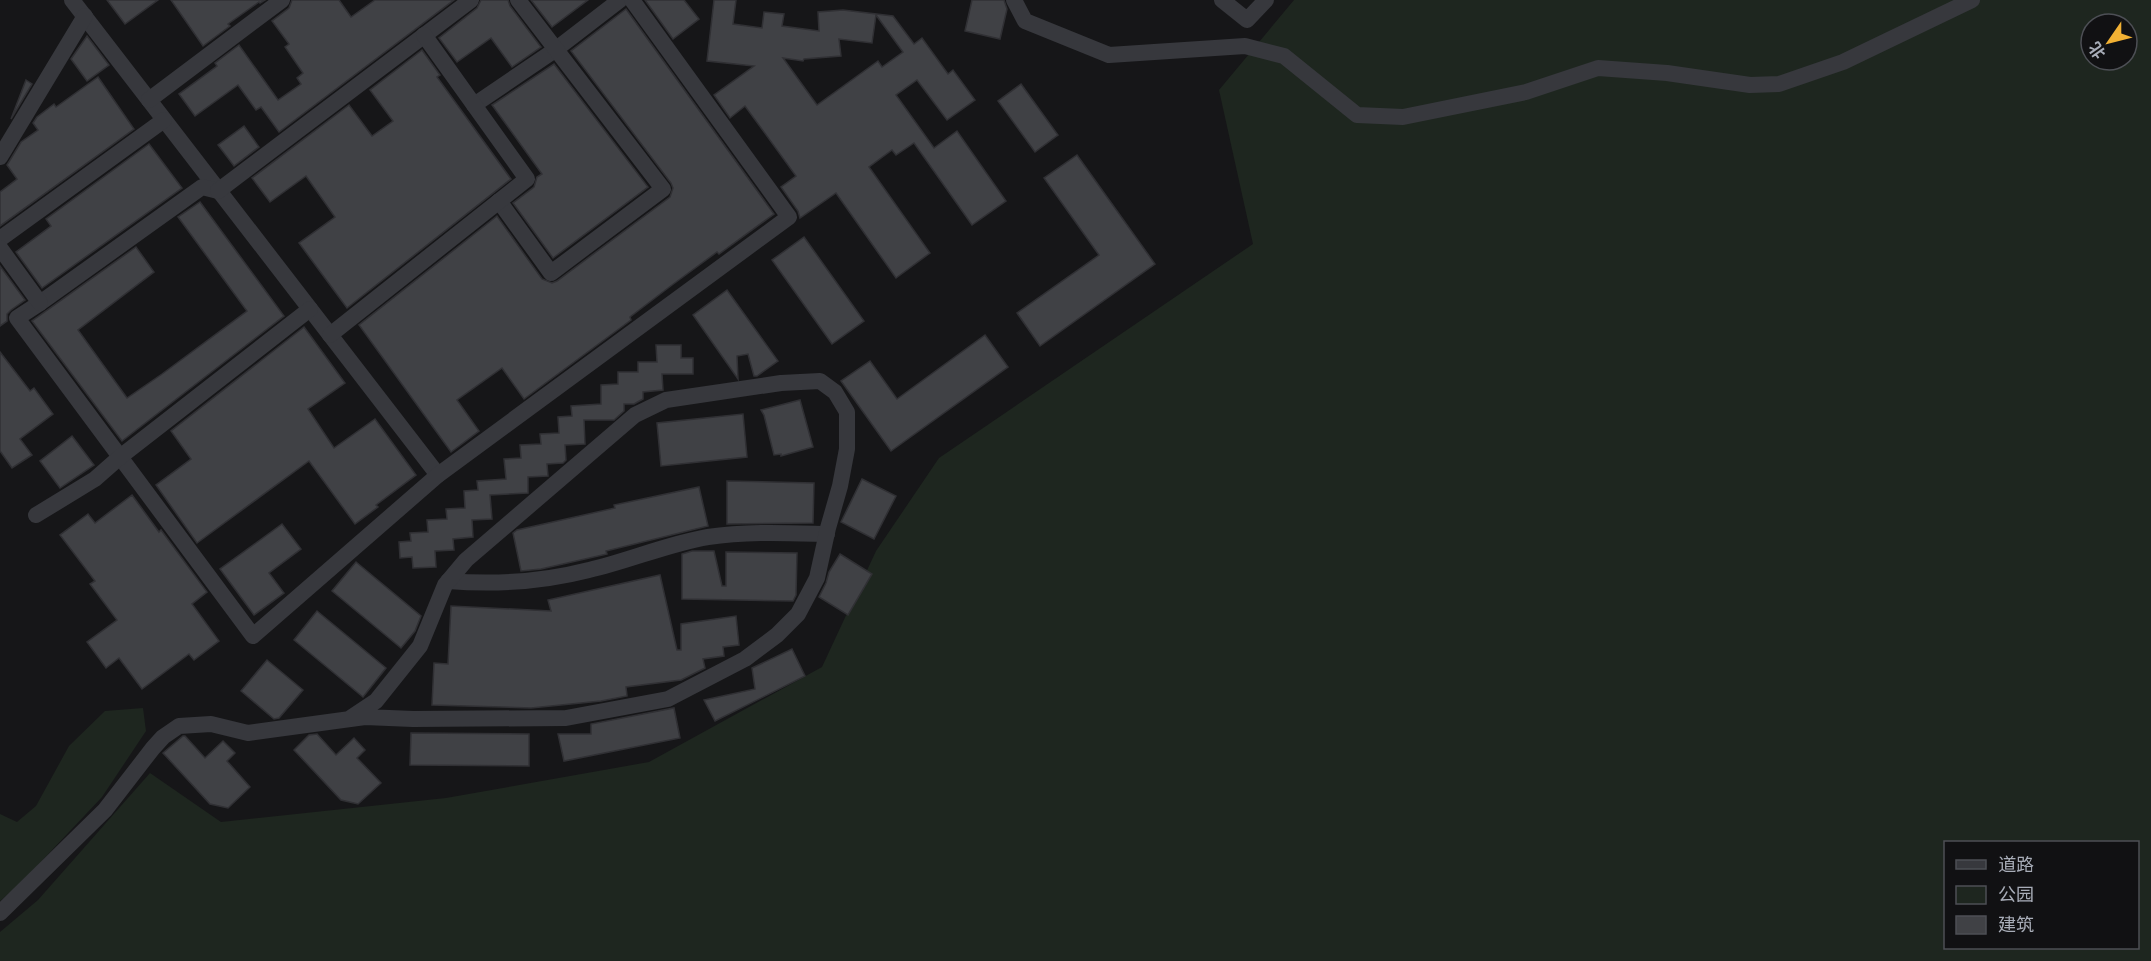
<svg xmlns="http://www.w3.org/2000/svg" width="2151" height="961" font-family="Quicksand,'Noto Sans SC',sans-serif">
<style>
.green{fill:#1e261f;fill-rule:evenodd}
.building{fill:#404145;stroke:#303034;stroke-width:1.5;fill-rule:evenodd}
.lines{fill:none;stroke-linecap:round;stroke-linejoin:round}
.minor{stroke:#37383d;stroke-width:16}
</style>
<rect width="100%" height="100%" fill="#161618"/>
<!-- green -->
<g class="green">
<path d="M1294,0h857v961h-2151v-29l38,-32 112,-127 71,49 225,-24 203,-36 173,-95 54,-116 63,-93 314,-214 -34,-154zM2091,24h36v36h-36zM1946,842h192v106h-192z"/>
<path d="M143,708l3,23 -44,66 -83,88 -19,16v-87l17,8 19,-16 33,-60 36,-35z"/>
</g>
<!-- building -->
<g class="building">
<path d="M107,0h51l-33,24z"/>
<path d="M171,0h94l-5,3 -1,-1 -31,22 2,2 -27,20z"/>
<path d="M292,0h47l12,17 24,-17h79l-175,132 -18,-25 -5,3 -18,-25 -43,31 -16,-22 38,-28 -2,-3 24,-18 39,55 23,-16 -4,-6 6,-5 -18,-26 4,-3 -17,-23 17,-13z"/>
<path d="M481,0h27l2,6 31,41 -29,20 -21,-29 -34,24 -18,-24 38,-30z"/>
<path d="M531,0h57l-36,27z"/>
<path d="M645,0h39l15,19 -26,20z"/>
<path d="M714,0h22l-3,24 29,4 2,-16 20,2 -2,12 37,5 -1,-19 25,-2 50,6 21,28 8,-6 26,36 5,-4 22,30 -28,20 -30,-40 -21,15 38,53 23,-17 49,70 -34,24 -58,-82 -18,12 -4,-5 -23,17 61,86 -34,25 -60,-85 -36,25 -2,-7 -17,-24 15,-11 -51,-70 -15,12 -16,-23 40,-29 -47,-5zM876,15l27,37 -21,15 -4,-6 -61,44 -34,-47 20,3 1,-2 37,-3 -2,-17 33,4z"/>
<path d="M972,0h32l3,9 -7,30 -35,-8z"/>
<path d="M626,9l148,205 -55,40 -2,-2 -45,33 -42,32 1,3 -107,79 -22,-31 -45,32 22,31 -28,21 -92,-127 138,-109 45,63 10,4 5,-2 113,-84 3,-9 -2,-5 -100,-132z"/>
<path d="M87,36l22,29 -22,16 -16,-22z"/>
<path d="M422,50l18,25 -3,2 74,102 -164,129 -48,-65 36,-26 -29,-41 -36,26 -18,-24 97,-73 23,31 21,-15 -23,-31z"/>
<path d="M554,64l94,123 -95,71 -40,-55 21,-16 3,-10 5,-3 -50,-69z"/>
<path d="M98,77l36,52 -134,97v-34l17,-13 -10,-14 14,-23 17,-12 -5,-7 4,-6 17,-13 2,3z"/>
<path d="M26,80l6,4 -21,35z"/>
<path d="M1021,84l37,51 -23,17 -37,-51z"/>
<path d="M244,126l15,21 -25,19 -16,-21z"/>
<path d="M149,144l33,44 -140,100 -26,-36 35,-26 -5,-7z"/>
<path d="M1077,155l78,109 -115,82 -23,-33 82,-58 -55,-77z"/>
<path d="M200,202l84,114 -162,125 -90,-120 104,-74 18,25 -76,58 49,68 35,-24 85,-63 -69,-94z"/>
<path d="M804,237l60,84 -32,23 -60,-84z"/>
<path d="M0,266l25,34 -14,10 -4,4v7l-7,5z"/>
<path d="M727,290l51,71 -21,15h-3l-6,-22 -11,2 1,23 -45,-64z"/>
<path d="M304,327l41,56 -37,26 26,39 41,-29 41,56 -40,30 2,2 -23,17 -46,-63 -112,82 -41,-58 35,-26 -20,-28z"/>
<path d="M985,335l23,32 -117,84 -50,-70 29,-20 27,38z"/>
<path d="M656,345h25v13h12v16h-31l1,16 -20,2v7l-9,5h-10v7l-10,9h-30l1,24 -20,1 1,15 -3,3 -16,1 1,12 -20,1v16l-38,2 2,24 -20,1 1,17 -20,2 1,11 -19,1 1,16 -23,1 -1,-11 -12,1 -1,-16 12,-1 -1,-8 18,-1 -1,-12 20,-1 -1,-10 19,-1 -1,-17 14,-1 -1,-9 29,-2 -2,-20 17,-1 -1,-13 21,-1 -1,-10 19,-1 -1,-16 14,-1 -1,-10 30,-2v-19l17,-1v-12h20v-10h19z"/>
<path d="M0,352l30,39 4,-3 19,26 -33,25 12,16 -20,13 -12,-17z"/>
<path d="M800,400l13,47 -32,9v-2l-7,1 -10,-40 -3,-5z"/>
<path d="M743,414l4,43 -86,9 -4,-43z"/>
<path d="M72,436l22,29 -34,23 -20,-27z"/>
<path d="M862,479l34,17 -22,43 -33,-17z"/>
<path d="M727,481l87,2 -1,40 -86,1z"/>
<path d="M699,487l9,39 -102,25 1,3 -66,15 -20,2 -8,-38 4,-3 98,-22 -1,-3z"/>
<path d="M132,495l27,37 2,-2 46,62 -15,12 27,37 -25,19 -5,-6 -47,35 -23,-31 -13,10 -19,-26 30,-22 -27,-36 5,-3 -35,-46 28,-21 7,9z"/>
<path d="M282,524l19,25 -32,24 15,20 -30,22 -34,-46z"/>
<path d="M692,551h22l8,35h4v-34l71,1 -1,42 -3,6 -111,-2v-45z"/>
<path d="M840,554l32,20 -24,41 -29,-18 7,-14 3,-11z"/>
<path d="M356,562l65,54 -6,15 -14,17 -69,-57z"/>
<path d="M660,575l17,75h4v-26l55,-8 3,29 -16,2 1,9 -21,3 2,9 -24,12 -55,7 1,9 -26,5 -70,7 -99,-3 2,-42 14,1 3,-58 100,5 -3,-11z"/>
<path d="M317,611l69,57 -23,29 -69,-57z"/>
<path d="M792,649l13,27 -90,45 -11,-21 51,-11 -3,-21z"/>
<path d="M267,660l36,30 -24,28 -5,1 -33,-28z"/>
<path d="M674,708l6,30 -116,23 -6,-27h33v-10z"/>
<path d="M411,733l118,1v32l-119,-1z"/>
<path d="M317,734l19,21 18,-17 11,12 -8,8 24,25 -23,21 -17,-4 -47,-50 15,-15z"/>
<path d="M183,736h2l20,22 18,-17 12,12 -8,8 23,26 -22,21 -18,-4 -47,-51z"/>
</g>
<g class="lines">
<!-- minor -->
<g class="minor">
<path d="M72,0l366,475"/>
<path d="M1014,0l11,21 84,34 136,-9 39,10 73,59 46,2 123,-25 72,-24 69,5 83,12 29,-1 64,-22 129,-62"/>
<path d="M1222,0l25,20 19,-20"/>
<path d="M149,100l133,-100"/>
<path d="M474,105l81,-55 65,-50"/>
<path d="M0,157l85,-141"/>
<path d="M218,191l-16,-4 -162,116 -23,15 236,318 185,-161 351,-258 -157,-217"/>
<path d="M218,191l253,-191"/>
<path d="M499,201l52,72 112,-84 -145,-189"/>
<path d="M0,239l164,-119"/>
<path d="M0,248l40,55"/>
<path d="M330,335l197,-156 -103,-144"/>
<path d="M36,515l59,-36 25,-22 190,-148"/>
<path d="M448,581c48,4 94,1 141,-11 40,-9 78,-26 119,-33 39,-6 80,-4 119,-3"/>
<path d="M0,913l105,-103 48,-62 10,-11 16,-11 32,-2 37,9 117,-16 48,2 153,-1 102,-19 77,-40 32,-24 21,-21 19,-36 11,-50 12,-42 7,-37v-37l-12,-20 -15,-11 -39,2 -115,17 -31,15 -169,145 -21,25 -25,61 -44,55 -27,18"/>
</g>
</g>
<!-- legend -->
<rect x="1944" y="841" width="195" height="108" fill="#111113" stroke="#4d4f55" stroke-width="1.5"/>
<rect x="1956" y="860" width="30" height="9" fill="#37383d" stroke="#4d4f55" stroke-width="1.5"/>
<text x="1998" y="871" font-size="18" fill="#a8adb8">道路</text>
<rect x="1956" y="886" width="30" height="18" fill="#1e261f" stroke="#4d4f55" stroke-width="1.5"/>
<text x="1998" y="901" font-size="18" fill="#a8adb8">公园</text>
<rect x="1956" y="916" width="30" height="18" fill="#404145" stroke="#4d4f55" stroke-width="1.5"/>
<text x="1998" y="931" font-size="18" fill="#a8adb8">建筑</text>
<!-- north arrow -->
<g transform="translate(2109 42) rotate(235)"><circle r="28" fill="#111113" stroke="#4d4f55" stroke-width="1.5"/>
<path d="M0-4.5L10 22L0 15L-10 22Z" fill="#f2b134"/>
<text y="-9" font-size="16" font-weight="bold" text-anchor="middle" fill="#a8adb8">北</text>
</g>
</svg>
